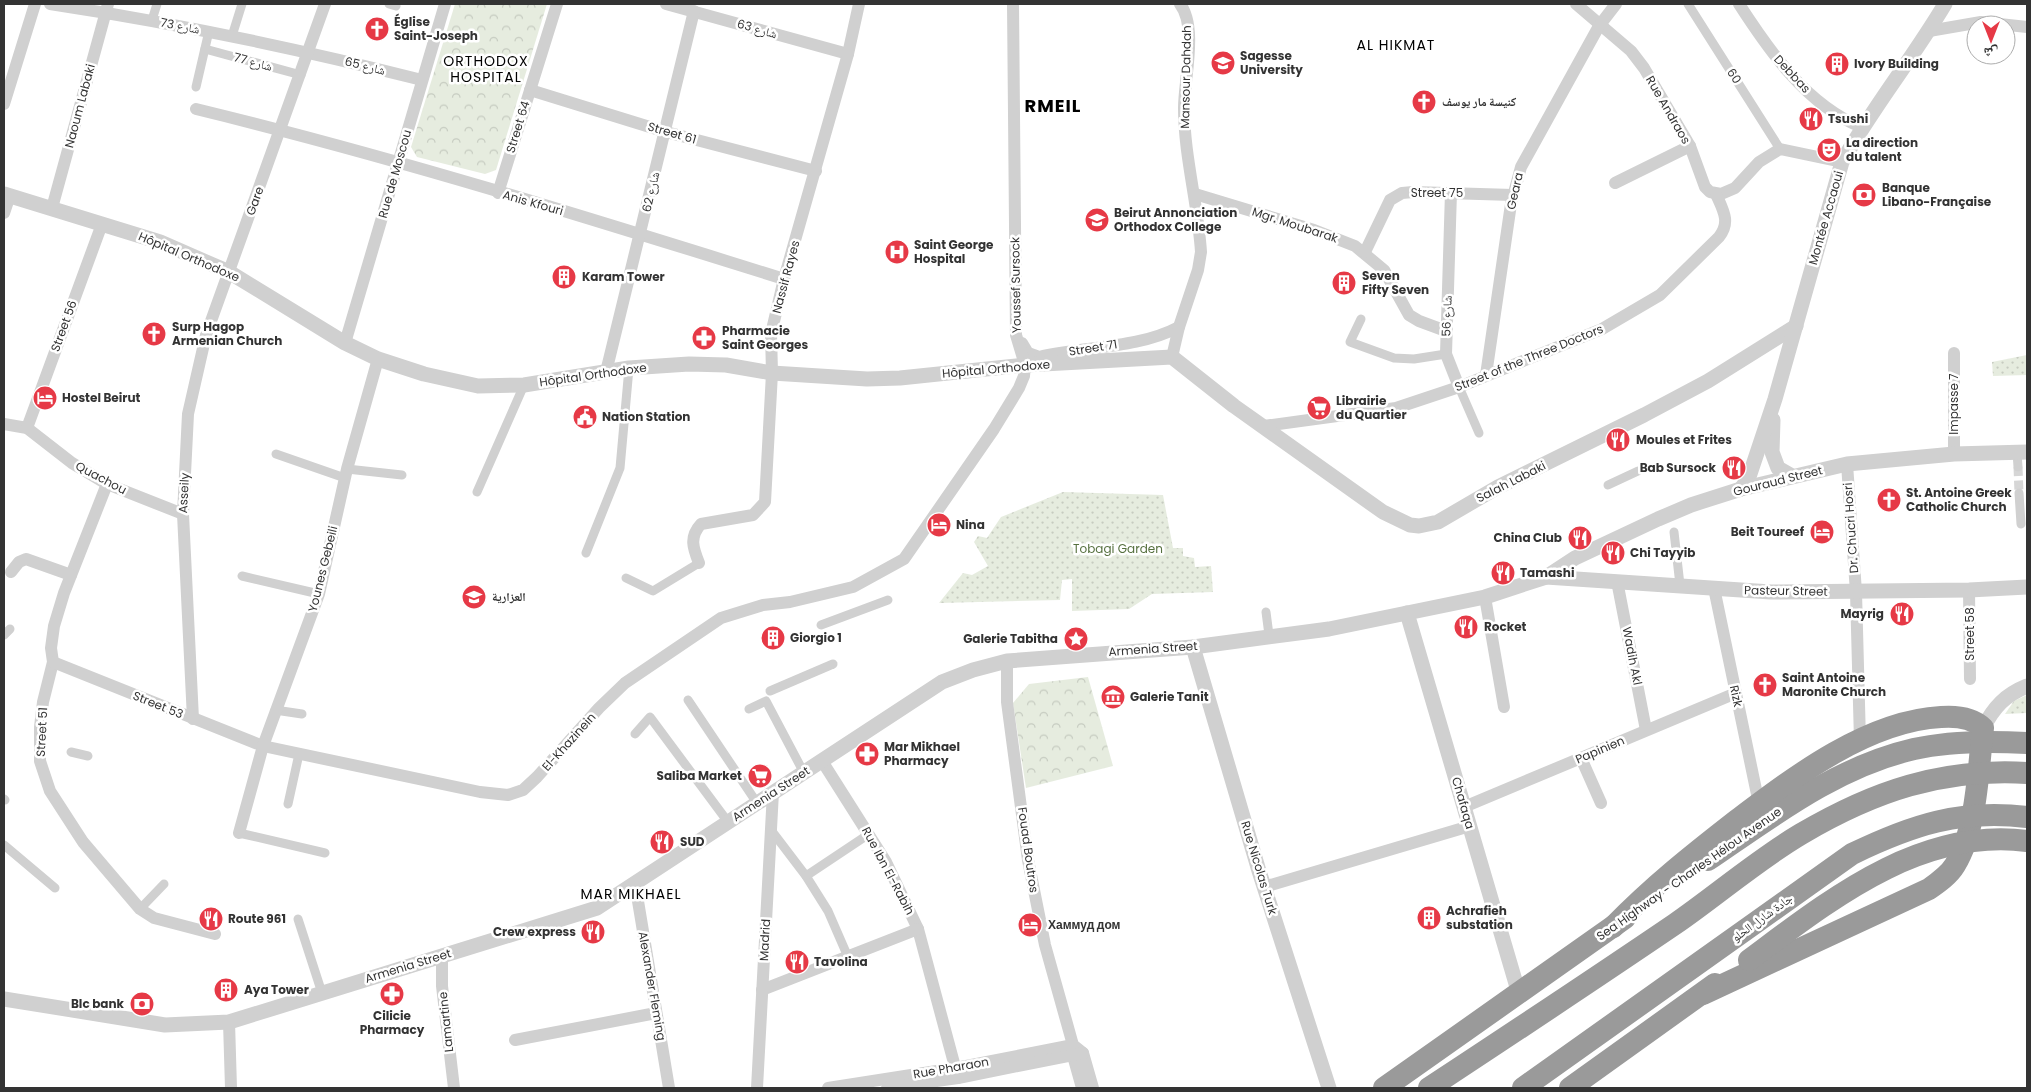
<svg xmlns="http://www.w3.org/2000/svg" width="2031" height="1092" font-family="Poppins,'Noto Naskh Arabic',sans-serif">
<style>
.grass{fill:url(#grass-dots)}
.park{fill:url(#park-crowns)}
.lines{fill:none;stroke-linecap:round;stroke-linejoin:round}
.pedestrian-tunnel{stroke:#d6d6d6;stroke-width:9;stroke-dasharray:9 4.5;stroke-linecap:butt}
.pedestrian{stroke:#d0d0d0;stroke-width:9}
.minor{stroke:#d0d0d0;stroke-width:12}
.tertiary{stroke:#d0d0d0;stroke-width:15}
.motorway{stroke:#9a9a9a;stroke-width:22}
.labels{text-anchor:middle;stroke-width:5;stroke-linejoin:round;paint-order:stroke}
.poi-label{font-size:12px;font-weight:bold;fill:#333;stroke:#fff;text-anchor:start}
.street-label{font-size:12px;fill:#333;stroke:#fff}
.park-label{font-size:12px;fill:#56703f;stroke:#fff}
.neighbourhood-label{font-size:14px;letter-spacing:1px;fill:#000;stroke:#fff}
.district-label{font-size:18px;font-weight:bold;letter-spacing:1px;fill:#000;stroke:#fff}
</style>
<defs>
<pattern id="grass-dots" width="8" height="8" patternUnits="userSpaceOnUse" patternTransform="scale(1.25)"><rect width="8" height="8" fill="#e6ecdf"/><path d="M2 2h.1M6 6h.1" fill="none" stroke="#c6cbc0" stroke-width="1.8" stroke-linecap="round"/></pattern>
<pattern id="park-crowns" width="20" height="18" patternUnits="userSpaceOnUse" patternTransform="scale(1.25)"><rect width="20" height="18" fill="#e6ecdf"/><path d="M2 6a3 3 0 1 1 6 0M12 15a3 3 0 1 1 6 0" fill="none" stroke="#c6cbc0"/></pattern>
</defs>
<rect width="100%" height="100%" fill="#fff"/>
<!-- grass -->
<g class="grass">
<path d="M2027,355v20l-34,1 -1,-14z"/>
<path d="M1063,492l100,3 10,53h10v8l11,2 1,9 16,-1 2,26 -61,2 -23,15 -57,2v-32l-10,1 -2,20 -121,3 24,-30 9,2 16,-9 -14,-24 4,-6 9,2 14,-21z"/>
<path d="M2027,695v18l-22,1 9,-13z"/>
</g>
<!-- park -->
<g class="park">
<path d="M455,4h92l-51,166 -11,4 -68,-17 -6,-10z"/>
<path d="M1088,677l25,89 -87,22 -13,-85 16,-19z"/>
</g>
<g class="lines">
<!-- pedestrian-tunnel -->
<path class="pedestrian-tunnel" d="M2018,467l1,26"/>
<!-- pedestrian -->
<g class="pedestrian">
<path d="M389,4l7,2"/>
<path d="M1688,4l92,145"/>
<path d="M152,20l5,-16"/>
<path d="M232,36l10,-32"/>
<path d="M205,49l96,26"/>
<path d="M196,87l13,-56"/>
<path d="M1361,319l-11,23 44,16 20,1 32,-5"/>
<path d="M1459,387l20,46"/>
<path d="M2017,452l1,15"/>
<path d="M276,454l69,24"/>
<path d="M347,469l55,6"/>
<path d="M1608,485l30,-14"/>
<path d="M477,492l47,-107"/>
<path d="M2019,493l2,31"/>
<path d="M1674,532l6,53"/>
<path d="M586,553l34,-85 9,-100"/>
<path d="M242,576l77,18"/>
<path d="M626,578l27,13 46,-28"/>
<path d="M1266,612l3,23"/>
<path d="M821,625l67,-25"/>
<path d="M4,635l6,-6"/>
<path d="M770,691l63,-27"/>
<path d="M688,700l69,103"/>
<path d="M749,709l17,-8 38,72"/>
<path d="M275,710l27,4"/>
<path d="M635,734l15,-17 78,105"/>
<path d="M71,752l17,4"/>
<path d="M4,799l1,1"/>
<path d="M288,804l11,-50"/>
<path d="M771,830l35,46 22,35 20,46"/>
<path d="M239,833l86,20"/>
<path d="M4,845l51,43"/>
<path d="M806,876l63,-42"/>
<path d="M140,909l24,-25"/>
<path d="M298,919l24,74"/>
</g>
<!-- minor -->
<g class="minor">
<path d="M50,4c126,19 249,45 372,76"/>
<path d="M666,4l182,50"/>
<path d="M1576,4l55,47 13,17 46,78 15,41 5,5 11,2 14,-6 24,-26 21,-13 62,13"/>
<path d="M1739,4c31,48 68,101 122,123"/>
<path d="M1929,31l52,-9 46,5"/>
<path d="M530,90l136,42 150,39"/>
<path d="M4,104l31,-100"/>
<path d="M196,109c198,48 393,109 588,170"/>
<path d="M1615,183l75,-37"/>
<path d="M1451,192l-5,162 13,33"/>
<path d="M498,193l59,-189"/>
<path d="M1195,194l119,36 41,16 29,24 25,45 10,6 27,10"/>
<path d="M52,208l56,-204"/>
<path d="M4,213l6,-18"/>
<path d="M1365,252l25,-52 12,-7 11,-1 100,3"/>
<path d="M345,343l100,-339"/>
<path d="M1022,343l6,10 11,4c46,-11 98,-8 140,-30"/>
<path d="M1954,353v101"/>
<path d="M1172,357l7,-30 19,-57 3,-18c-3,-48 -17,-96 -17,-144 0,-28 14,-81 -4,-104"/>
<path d="M606,372l88,-361"/>
<path d="M1486,375l25,-171 10,-37 78,-141 17,-22"/>
<path d="M4,424l23,4 45,35 35,21 76,30"/>
<path d="M1264,426l132,-18 63,-21 143,-58 58,-34 59,-58c12,-15 4,-27 -3,-43"/>
<path d="M27,428l75,-204"/>
<path d="M1847,464l9,128 4,149"/>
<path d="M107,484l-43,109 -10,33 -3,22 2,14 -10,40 -3,25v34l10,30 33,51 57,67 14,9 61,16"/>
<path d="M699,563c-6,-15 -10,-26 2,-39l52,-9 12,-13 7,-129 -1,-39 13,-55 64,-225 11,-50"/>
<path d="M11,572l8,-10 7,-3 45,16"/>
<path d="M1617,581l29,149"/>
<path d="M1714,588l45,216"/>
<path d="M1969,590l1,89"/>
<path d="M1485,597l19,110"/>
<path d="M1007,661v41l21,158 17,85 28,100 10,8 10,35"/>
<path d="M53,662l210,84 217,46 28,3 15,-5 14,-13 62,-69 26,-25 96,-65 42,-13 27,-3 63,-15 51,-28 90,-130 25,-41 5,-12 1,-11 -9,-30 -3,-331"/>
<path d="M193,719l-10,-205 5,-100 18,-79 119,-331"/>
<path d="M1581,758l20,45"/>
<path d="M822,761l64,101 32,67 40,149"/>
<path d="M1464,807l272,-114"/>
<path d="M239,833l24,-87 56,-152 28,-125 31,-110"/>
<path d="M635,883l34,205"/>
<path d="M1264,887l206,-61"/>
<path d="M442,956v30l12,102"/>
<path d="M762,990l156,-61"/>
<path d="M229,1022l2,66"/>
<path d="M515,1040l141,-27"/>
<path d="M1073,1056l9,32"/>
<path d="M757,1088l16,-296"/>
<path d="M828,1088l128,-20 117,-23"/>
<path d="M887,1088l71,-10 125,-25"/>
</g>
<!-- tertiary -->
<g class="tertiary">
<path d="M4,194l156,48 69,30 116,71 33,16 46,15 54,12 46,-1 105,-17 60,-4 37,1 46,8 95,6 33,-1 125,-13 147,-8 62,49 149,106 27,13 9,1 19,-4 60,-35 146,-72 64,-34 88,-55"/>
<path d="M1773,420l-1,32 6,16 14,8"/>
<path d="M1741,489l8,-12 26,-78 67,-237c31,-55 71,-104 103,-158"/>
<path d="M1546,577l225,15 198,-2 58,-3"/>
<path d="M1407,613l112,381"/>
<path d="M1193,647l66,224 70,217"/>
<path d="M1983,728c11,-21 22,-33 44,-42"/>
<path d="M4,999l161,26 64,-3 368,-114 345,-226 31,-12 34,-9 186,-14 136,-18 156,-32 61,-20 29,-19 83,-39 33,-14 50,-16 106,-25 107,-10 73,-2"/>
</g>
<!-- motorway -->
<g class="motorway">
<path d="M1708,860c65,-44 128,-93 206,-111 35,-8 77,-8 113,-6"/>
<path d="M1613,927c40,-41 79,-72 124,-107 57,-43 130,-99 204,-103 14,-1 31,0 42,11 -5,42 -6,101 -28,137 -6,10 -16,17 -26,24l-226,105"/>
<path d="M1749,960c81,-60 171,-133 278,-119"/>
<path d="M1384,1088l241,-170"/>
<path d="M1429,1088c82,-54 165,-109 246,-164 42,-29 82,-64 126,-90 73,-43 141,-66 226,-61"/>
<path d="M1523,1088l329,-234c60,-29 108,-45 175,-37"/>
<path d="M1570,1088l145,-104"/>
</g>
</g>
<!-- icons -->
<defs>
<symbol id="church-disc" viewBox="-11 -11 22 22"><circle r="9.5" fill="#e63946" stroke="#fff"/><path d="M-1.2-6h2.4v3.5h3.3v2.4h-3.3V6h-2.4V-.1h-3.3v-2.4h3.3Z" fill="#fff"/></symbol>
<symbol id="university-disc" viewBox="-11 -11 22 22"><circle r="9.5" fill="#e63946" stroke="#fff"/><path d="M0-5L7-2L0 1L-7-2ZM-4 1L0 2.5L4 1V4Q0 6-4 4Z" fill="#fff"/></symbol>
<symbol id="building-disc" viewBox="-11 -11 22 22"><circle r="9.5" fill="#e63946" stroke="#fff"/><path d="M-4-6H4V6H1V3H-1V6H-4ZM-2.5-4.3h1.7v1.8h-1.7ZM.8-4.3h1.7v1.8H.8ZM-2.5-1h1.7V.8h-1.7ZM.8-1h1.7V.8H.8Z" fill="#fff"/></symbol>
<symbol id="restaurant-disc" viewBox="-11 -11 22 22"><circle r="9.5" fill="#e63946" stroke="#fff"/><path d="M-5-6h1v4h1v-4h1v4h1v-4h1v5L-1.5 .5V6h-2V.5L-5-1ZM5-6V6H3V1.5H1.5Q1.5-4 5-6Z" fill="#fff"/></symbol>
<symbol id="theatre-disc" viewBox="-11 -11 22 22"><circle r="9.5" fill="#e63946" stroke="#fff"/><path d="M-5-5.5Q0-4 5-5.5V0Q5 5 0 6Q-5 5-5 0ZM-3.3-2.5H-1v1.5H-3.3ZM1-2.5H3.3v1.5H1ZM-2.8 1Q0 5.5 2.8 1Z" fill="#fff"/></symbol>
<symbol id="bank-disc" viewBox="-11 -11 22 22"><circle r="9.5" fill="#e63946" stroke="#fff"/><path d="M-6-4H6V4H-6ZM0-2.3a2.3 2.3 0 1 0 0 4.6a2.3 2.3 0 1 0 0-4.6Z" fill="#fff"/></symbol>
<symbol id="hospital-disc" viewBox="-11 -11 22 22"><circle r="9.5" fill="#e63946" stroke="#fff"/><path d="M-5-5h3v3.5h4V-5h3V5h-3V1.5h-4V5h-3Z" fill="#fff"/></symbol>
<symbol id="pharmacy-disc" viewBox="-11 -11 22 22"><circle r="9.5" fill="#e63946" stroke="#fff"/><path d="M-2-6h4v4h4v4h-4v4h-4v-4h-4v-4h4Z" fill="#fff"/></symbol>
<symbol id="hotel-disc" viewBox="-11 -11 22 22"><circle r="9.5" fill="#e63946" stroke="#fff"/><path d="M-6-4.5h1.5V1H6V5H4.5V3h-9V5H-6ZM-4 0a1.8 1.8 0 1 1 3.6 0ZM.5 0V-2.5h3Q6-2.5 6 0Z" fill="#fff"/></symbol>
<symbol id="supermarket-disc" viewBox="-11 -11 22 22"><circle r="9.5" fill="#e63946" stroke="#fff"/><path d="M-6-5.5h2.5l.6 2H6L4.5 2H-2.5L-4.4-4H-6ZM-1.5 3.2a1.3 1.3 0 1 0 .1 0ZM3 3.2a1.3 1.3 0 1 0 .1 0Z" fill="#fff"/></symbol>
<symbol id="civic-disc" viewBox="-11 -11 22 22"><circle r="9.5" fill="#e63946" stroke="#fff"/><path d="M-.6-6.5H3V-4.5H.6V-3L4-1V1h2V6H-6V1h2V-1L-.6-3ZM-1.2 2.5V6h2.4V2.5Z" fill="#fff"/></symbol>
<symbol id="school-disc" viewBox="-11 -11 22 22"><circle r="9.5" fill="#e63946" stroke="#fff"/><path d="M0-5L7-2L0 1L-7-2ZM-4 1L0 2.5L4 1V4Q0 6-4 4Z" fill="#fff"/></symbol>
<symbol id="sight-disc" viewBox="-11 -11 22 22"><circle r="9.5" fill="#e63946" stroke="#fff"/><path d="M0-6L1.8-2.2L6-1.7L2.9 1.2L3.7 5.4L0 3.3L-3.7 5.4L-2.9 1.2L-6-1.7L-1.8-2.2Z" fill="#fff"/></symbol>
<symbol id="museum-disc" viewBox="-11 -11 22 22"><circle r="9.5" fill="#e63946" stroke="#fff"/><path d="M0-6L6-3V-2H-6V-3ZM-5-1h2V3h-2ZM-1-1h2V3h-2ZM3-1h2V3H3ZM-6 4H6V6H-6Z" fill="#fff"/></symbol>
</defs>
<g fill-rule="evenodd">
<use href="#church-disc" x="363" y="15" width="28" height="28"/>
<use href="#university-disc" x="1209" y="49" width="28" height="28"/>
<use href="#building-disc" x="1823" y="50" width="28" height="28"/>
<use href="#church-disc" x="1410" y="88" width="28" height="28"/>
<use href="#restaurant-disc" x="1797" y="105" width="28" height="28"/>
<use href="#theatre-disc" x="1815" y="136" width="28" height="28"/>
<use href="#bank-disc" x="1850" y="181" width="28" height="28"/>
<use href="#university-disc" x="1083" y="206" width="28" height="28"/>
<use href="#hospital-disc" x="883" y="238" width="28" height="28"/>
<use href="#building-disc" x="550" y="263" width="28" height="28"/>
<use href="#building-disc" x="1330" y="269" width="28" height="28"/>
<use href="#church-disc" x="140" y="320" width="28" height="28"/>
<use href="#pharmacy-disc" x="690" y="324" width="28" height="28"/>
<use href="#hotel-disc" x="31" y="384" width="28" height="28"/>
<use href="#supermarket-disc" x="1305" y="394" width="28" height="28"/>
<use href="#civic-disc" x="571" y="403" width="28" height="28"/>
<use href="#restaurant-disc" x="1604" y="426" width="28" height="28"/>
<use href="#restaurant-disc" x="1720" y="454" width="28" height="28"/>
<use href="#church-disc" x="1875" y="486" width="28" height="28"/>
<use href="#hotel-disc" x="925" y="511" width="28" height="28"/>
<use href="#hotel-disc" x="1808" y="518" width="28" height="28"/>
<use href="#restaurant-disc" x="1566" y="524" width="28" height="28"/>
<use href="#restaurant-disc" x="1599" y="539" width="28" height="28"/>
<use href="#restaurant-disc" x="1489" y="559" width="28" height="28"/>
<use href="#school-disc" x="460" y="583" width="28" height="28"/>
<use href="#restaurant-disc" x="1888" y="600" width="28" height="28"/>
<use href="#restaurant-disc" x="1452" y="613" width="28" height="28"/>
<use href="#building-disc" x="759" y="624" width="28" height="28"/>
<use href="#sight-disc" x="1062" y="625" width="28" height="28"/>
<use href="#church-disc" x="1751" y="671" width="28" height="28"/>
<use href="#museum-disc" x="1099" y="683" width="28" height="28"/>
<use href="#pharmacy-disc" x="853" y="740" width="28" height="28"/>
<use href="#supermarket-disc" x="746" y="762" width="28" height="28"/>
<use href="#restaurant-disc" x="648" y="828" width="28" height="28"/>
<use href="#building-disc" x="1415" y="904" width="28" height="28"/>
<use href="#restaurant-disc" x="197" y="905" width="28" height="28"/>
<use href="#hotel-disc" x="1016" y="911" width="28" height="28"/>
<use href="#restaurant-disc" x="579" y="918" width="28" height="28"/>
<use href="#restaurant-disc" x="783" y="948" width="28" height="28"/>
<use href="#building-disc" x="212" y="976" width="28" height="28"/>
<use href="#pharmacy-disc" x="378" y="980" width="28" height="28"/>
<use href="#bank-disc" x="128" y="990" width="28" height="28"/>
</g>
<g class="labels">
<!-- poi labels -->
<g class="poi-label">
<text x="394" y="26">Église<tspan x="394" dy="14">Saint-Joseph</tspan></text>
<text x="1240" y="60">Sagesse<tspan x="1240" dy="14">University</tspan></text>
<text x="1854" y="68">Ivory Building</text>
<text x="1442" y="106">كنيسة مار يوسف</text>
<text x="1828" y="123">Tsushi</text>
<text x="1846" y="147">La direction<tspan x="1846" dy="14">du talent</tspan></text>
<text x="1882" y="192">Banque<tspan x="1882" dy="14">Libano-Française</tspan></text>
<text x="1114" y="217">Beirut Annonciation<tspan x="1114" dy="14">Orthodox College</tspan></text>
<text x="914" y="249">Saint George<tspan x="914" dy="14">Hospital</tspan></text>
<text x="1362" y="280">Seven<tspan x="1362" dy="14">Fifty Seven</tspan></text>
<text x="582" y="281">Karam Tower</text>
<text x="172" y="331">Surp Hagop<tspan x="172" dy="14">Armenian Church</tspan></text>
<text x="722" y="335">Pharmacie<tspan x="722" dy="14">Saint Georges</tspan></text>
<text x="62" y="402">Hostel Beirut</text>
<text x="1336" y="405">Librairie<tspan x="1336" dy="14">du Quartier</tspan></text>
<text x="602" y="421">Nation Station</text>
<text x="1636" y="444">Moules et Frites</text>
<text x="1716" y="472" text-anchor="end">Bab Sursock</text>
<text x="1906" y="497">St. Antoine Greek<tspan x="1906" dy="14">Catholic Church</tspan></text>
<text x="956" y="529">Nina</text>
<text x="1804" y="536" text-anchor="end">Beit Toureef</text>
<text x="1562" y="542" text-anchor="end">China Club</text>
<text x="1630" y="557">Chi Tayyib</text>
<text x="1520" y="577">Tamashi</text>
<text x="492" y="601">العزارية</text>
<text x="1884" y="618" text-anchor="end">Mayrig</text>
<text x="1484" y="631">Rocket</text>
<text x="790" y="642">Giorgio 1</text>
<text x="1058" y="643" text-anchor="end">Galerie Tabitha</text>
<text x="1782" y="682">Saint Antoine<tspan x="1782" dy="14">Maronite Church</tspan></text>
<text x="1130" y="701">Galerie Tanit</text>
<text x="884" y="751">Mar Mikhael<tspan x="884" dy="14">Pharmacy</tspan></text>
<text x="742" y="780" text-anchor="end">Saliba Market</text>
<text x="680" y="846">SUD</text>
<text x="1446" y="915">Achrafieh<tspan x="1446" dy="14">substation</tspan></text>
<text x="228" y="923">Route 961</text>
<text x="1048" y="929">Хаммуд дом</text>
<text x="576" y="936" text-anchor="end">Crew express</text>
<text x="814" y="966">Tavolina</text>
<text x="244" y="994">Aya Tower</text>
<text x="124" y="1008" text-anchor="end">Blc bank</text>
<text x="392" y="1020" text-anchor="middle">Cilicie<tspan x="392" dy="14">Pharmacy</tspan></text>
</g>
<!-- street labels -->
<g class="street-label">
<text transform="translate(180 26) rotate(11)" y="4">شارع 73</text>
<text transform="translate(757 29) rotate(16)" y="4">شارع 63</text>
<text transform="translate(253 62) rotate(15)" y="4">شارع 77</text>
<text transform="translate(365 66) rotate(14)" y="4">شارع 65</text>
<text transform="translate(1792 74) rotate(47)" y="4">Debbas</text>
<text transform="translate(1734 76) rotate(58)" y="4">60</text>
<text transform="translate(1186 77) rotate(-89)" y="4">Mansour Dahdah</text>
<text transform="translate(80 106) rotate(-75)" y="4">Naoum Labaki</text>
<text transform="translate(1668 110) rotate(60)" y="4">Rue Andraos</text>
<text transform="translate(518 127) rotate(-73)" y="4">Street 64</text>
<text transform="translate(672 133) rotate(16)" y="4">Street 61</text>
<text transform="translate(395 174) rotate(-74)" y="4">Rue de Moscou</text>
<text transform="translate(1515 191) rotate(-77)" y="4">Geara</text>
<text transform="translate(651 192) rotate(-77)" y="4">شارع 62</text>
<text x="1437" y="197">Street 75</text>
<text transform="translate(255 201) rotate(-70)" y="4">Gare</text>
<text transform="translate(533 203) rotate(16)" y="4">Anis Kfouri</text>
<text transform="translate(1826 218) rotate(-74)" y="4">Montée Accaoui</text>
<text transform="translate(1295 225) rotate(18)" y="4">Mgr. Moubarak</text>
<text transform="translate(189 257) rotate(23)" y="4">Hôpital Orthodoxe</text>
<text transform="translate(786 277) rotate(-75)" y="4">Nassif Rayes</text>
<text transform="translate(1016 285) rotate(-91)" y="4">Youssef Sursock</text>
<text transform="translate(1447 316) rotate(-88)" y="4">شارع 56</text>
<text transform="translate(64 326) rotate(-70)" y="4">Street 56</text>
<text transform="translate(1093 348) rotate(-9)" y="4">Street 71</text>
<text transform="translate(1529 358) rotate(-22)" y="4">Street of the Three Doctors</text>
<text transform="translate(996 369) rotate(-5)" y="4">Hôpital Orthodoxe</text>
<text transform="translate(593 375) rotate(-8)" y="4">Hôpital Orthodoxe</text>
<text transform="translate(1954 404) rotate(-90)" y="4">Impasse 7</text>
<text transform="translate(101 478) rotate(28)" y="4">Quachou</text>
<text transform="translate(1778 481) rotate(-14)" y="4">Gouraud Street</text>
<text transform="translate(1511 482) rotate(-27)" y="4">Salah Labaki</text>
<text transform="translate(184 493) rotate(-87)" y="4">Asseily</text>
<text transform="translate(1851 528) rotate(-94)" y="4">Dr. Chucri Hosri</text>
<text transform="translate(323 569) rotate(-76)" y="4">Younes Gebeili</text>
<text transform="translate(1786 591) rotate(1)" y="4">Pasteur Street</text>
<text transform="translate(1970 634) rotate(-90)" y="4">Street 58</text>
<text transform="translate(1153 649) rotate(-4)" y="4">Armenia Street</text>
<text transform="translate(1632 656) rotate(79)" y="4">Wadih Akl</text>
<text transform="translate(1736 696) rotate(78)" y="4">Rizk</text>
<text transform="translate(158 705) rotate(22)" y="4">Street 53</text>
<text transform="translate(42 732) rotate(-87)" y="4">Street 51</text>
<text transform="translate(569 742) rotate(-48)" y="4">El-Khazinein</text>
<text transform="translate(1600 750) rotate(-23)" y="4">Papinien</text>
<text transform="translate(771 794) rotate(-33)" y="4">Armenia Street</text>
<text transform="translate(1463 803) rotate(74)" y="4">Chafaqa</text>
<text transform="translate(1028 850) rotate(82)" y="4">Fouad Boutros</text>
<text transform="translate(1259 868) rotate(73)" y="4">Rue Nicolas Turk</text>
<text transform="translate(888 871) rotate(62)" y="4">Rue Ibn El-Rabih</text>
<text transform="translate(1689 874) rotate(-35)" y="4">Sea Highway - Charles Hélou Avenue</text>
<text transform="translate(1762 918) rotate(-36)" y="4">جادة شارل الحلو</text>
<text transform="translate(765 940) rotate(-87)" y="4">Madrid</text>
<text transform="translate(408 966) rotate(-17)" y="4">Armenia Street</text>
<text transform="translate(652 986) rotate(80)" y="4">Alexander Fleming</text>
<text transform="translate(446 1022) rotate(-96)" y="4">Lamartine</text>
<text transform="translate(951 1068) rotate(-10)" y="4">Rue Pharaon</text>
</g>
<!-- park labels -->
<g class="park-label">
<text x="1118" y="553">Tobagi Garden</text>
</g>
<!-- neighbourhood labels -->
<g class="neighbourhood-label">
<text x="1396" y="50">AL HIKMAT</text>
<text x="486" y="66">ORTHODOX<tspan x="486" dy="16">HOSPITAL</tspan></text>
<text x="631" y="899">MAR MIKHAEL</text>
</g>
<!-- district labels -->
<g class="district-label">
<text x="1053" y="112">RMEIL</text>
</g>
</g>
<!-- border -->
<rect width="2031" height="1092" fill="none" stroke="#333333" stroke-width="10"/>
<!-- north arrow -->
<g transform="translate(1991 40) rotate(180)"><circle r="24" fill="#ffffff" stroke="#adadad"/>
<path d="M0-4L9 19L0 12L-9 19Z" fill="#e63946"/>
<text y="-8" font-size="14" font-weight="bold" text-anchor="middle" fill="#333333">ش</text>
</g>
</svg>
